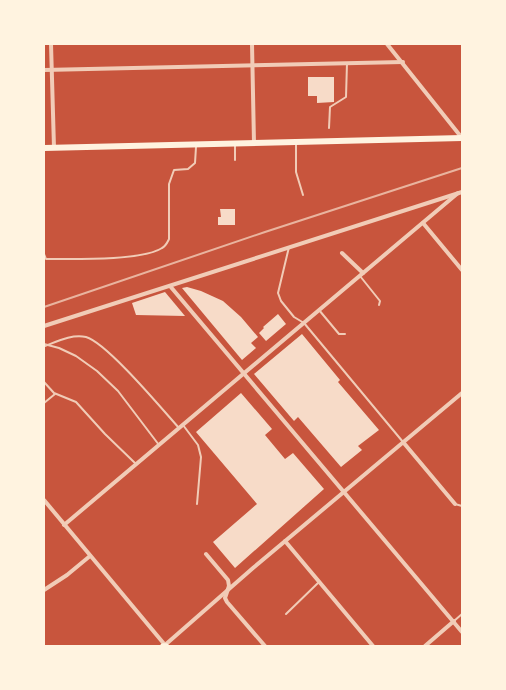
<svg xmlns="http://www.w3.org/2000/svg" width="506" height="690" font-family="Arial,sans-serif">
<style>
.building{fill:#f7dbc8}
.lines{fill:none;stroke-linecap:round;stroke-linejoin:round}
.service{stroke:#f1ccb7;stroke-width:2}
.minor{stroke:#f1ccb7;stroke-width:4}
.secondary{stroke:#fff3e0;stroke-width:5.5}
.primary{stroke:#fff3e0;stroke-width:6}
.rail{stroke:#e9b49f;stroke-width:2}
</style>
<rect width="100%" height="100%" fill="#c8553d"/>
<!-- building -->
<g class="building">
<path d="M308,77h26v25l-17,1v-7h-9z"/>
<path d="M220,209h15v16h-17v-8h3z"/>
<path d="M187,287l14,4 22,10 18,16 17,20 -7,6 5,5 -14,12 -60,-72z"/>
<path d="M165,292l20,24 -49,-1 -4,-12z"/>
<path d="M278,314l8,10 -20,17 -7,-8 5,-5 -1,-1z"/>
<path d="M302,334l38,46 -2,2 41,48 -21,16 4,4 -21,17 -43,-50 -4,4 -40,-47z"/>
<path d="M241,393l31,36 -7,6 20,24 8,-6 31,36 -89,79 -22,-26 44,-38 -61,-72z"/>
</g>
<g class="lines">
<!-- service -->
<g class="service">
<path d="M329,128l1,-21 16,-10 1,-34"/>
<path d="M296,143v29l7,23"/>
<path d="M235,145v15"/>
<path d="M289,247l-11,46 3,8 13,16 10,6 99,119"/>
<path d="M44,254l2,5c26,0 96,2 116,-11 4,-2 5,-5 7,-9v-55l5,-14 14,-1 7,-6 1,-16"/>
<path d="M360,276l20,25 -1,4"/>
<path d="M319,310l20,24h6"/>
<path d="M44,344l15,4 17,8 21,15 21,20 41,54"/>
<path d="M45,346c13,-5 27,-12 41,-9 21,6 76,72 93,91"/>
<path d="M44,382l10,11 22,9 29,32 31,30"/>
<path d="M44,403l11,-9"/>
<path d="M183,425l15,20 3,12 -4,47"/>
<path d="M455,504l7,2"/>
<path d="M286,614l33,-32"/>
<path d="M454,621l8,-7"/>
</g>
<!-- minor -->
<g class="minor">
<path d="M51,44l3,104"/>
<path d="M252,44l2,99"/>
<path d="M387,44l75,94"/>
<path d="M44,70l359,-8"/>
<path d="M423,223l39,47"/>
<path d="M342,253l21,20"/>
<path d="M170,286l292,346"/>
<path d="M44,326l418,-134"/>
<path d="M403,442l52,62"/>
<path d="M44,500l121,145 88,-77 209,-175"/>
<path d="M64,525l394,-332"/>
<path d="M285,541l88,105"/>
<path d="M206,554l22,26 1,6 -4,12 2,4 38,44"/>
<path d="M44,590l23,-15 23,-19"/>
<path d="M425,646l29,-25"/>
</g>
<!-- secondary -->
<path class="secondary" d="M163,646h3"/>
<!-- primary -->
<path class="primary" d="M44,148l418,-10"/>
<!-- rail -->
<path class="rail" d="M44,307l221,-75 197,-64"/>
</g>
<!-- border -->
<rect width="506" height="690" fill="none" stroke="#fff3e0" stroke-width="90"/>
</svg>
